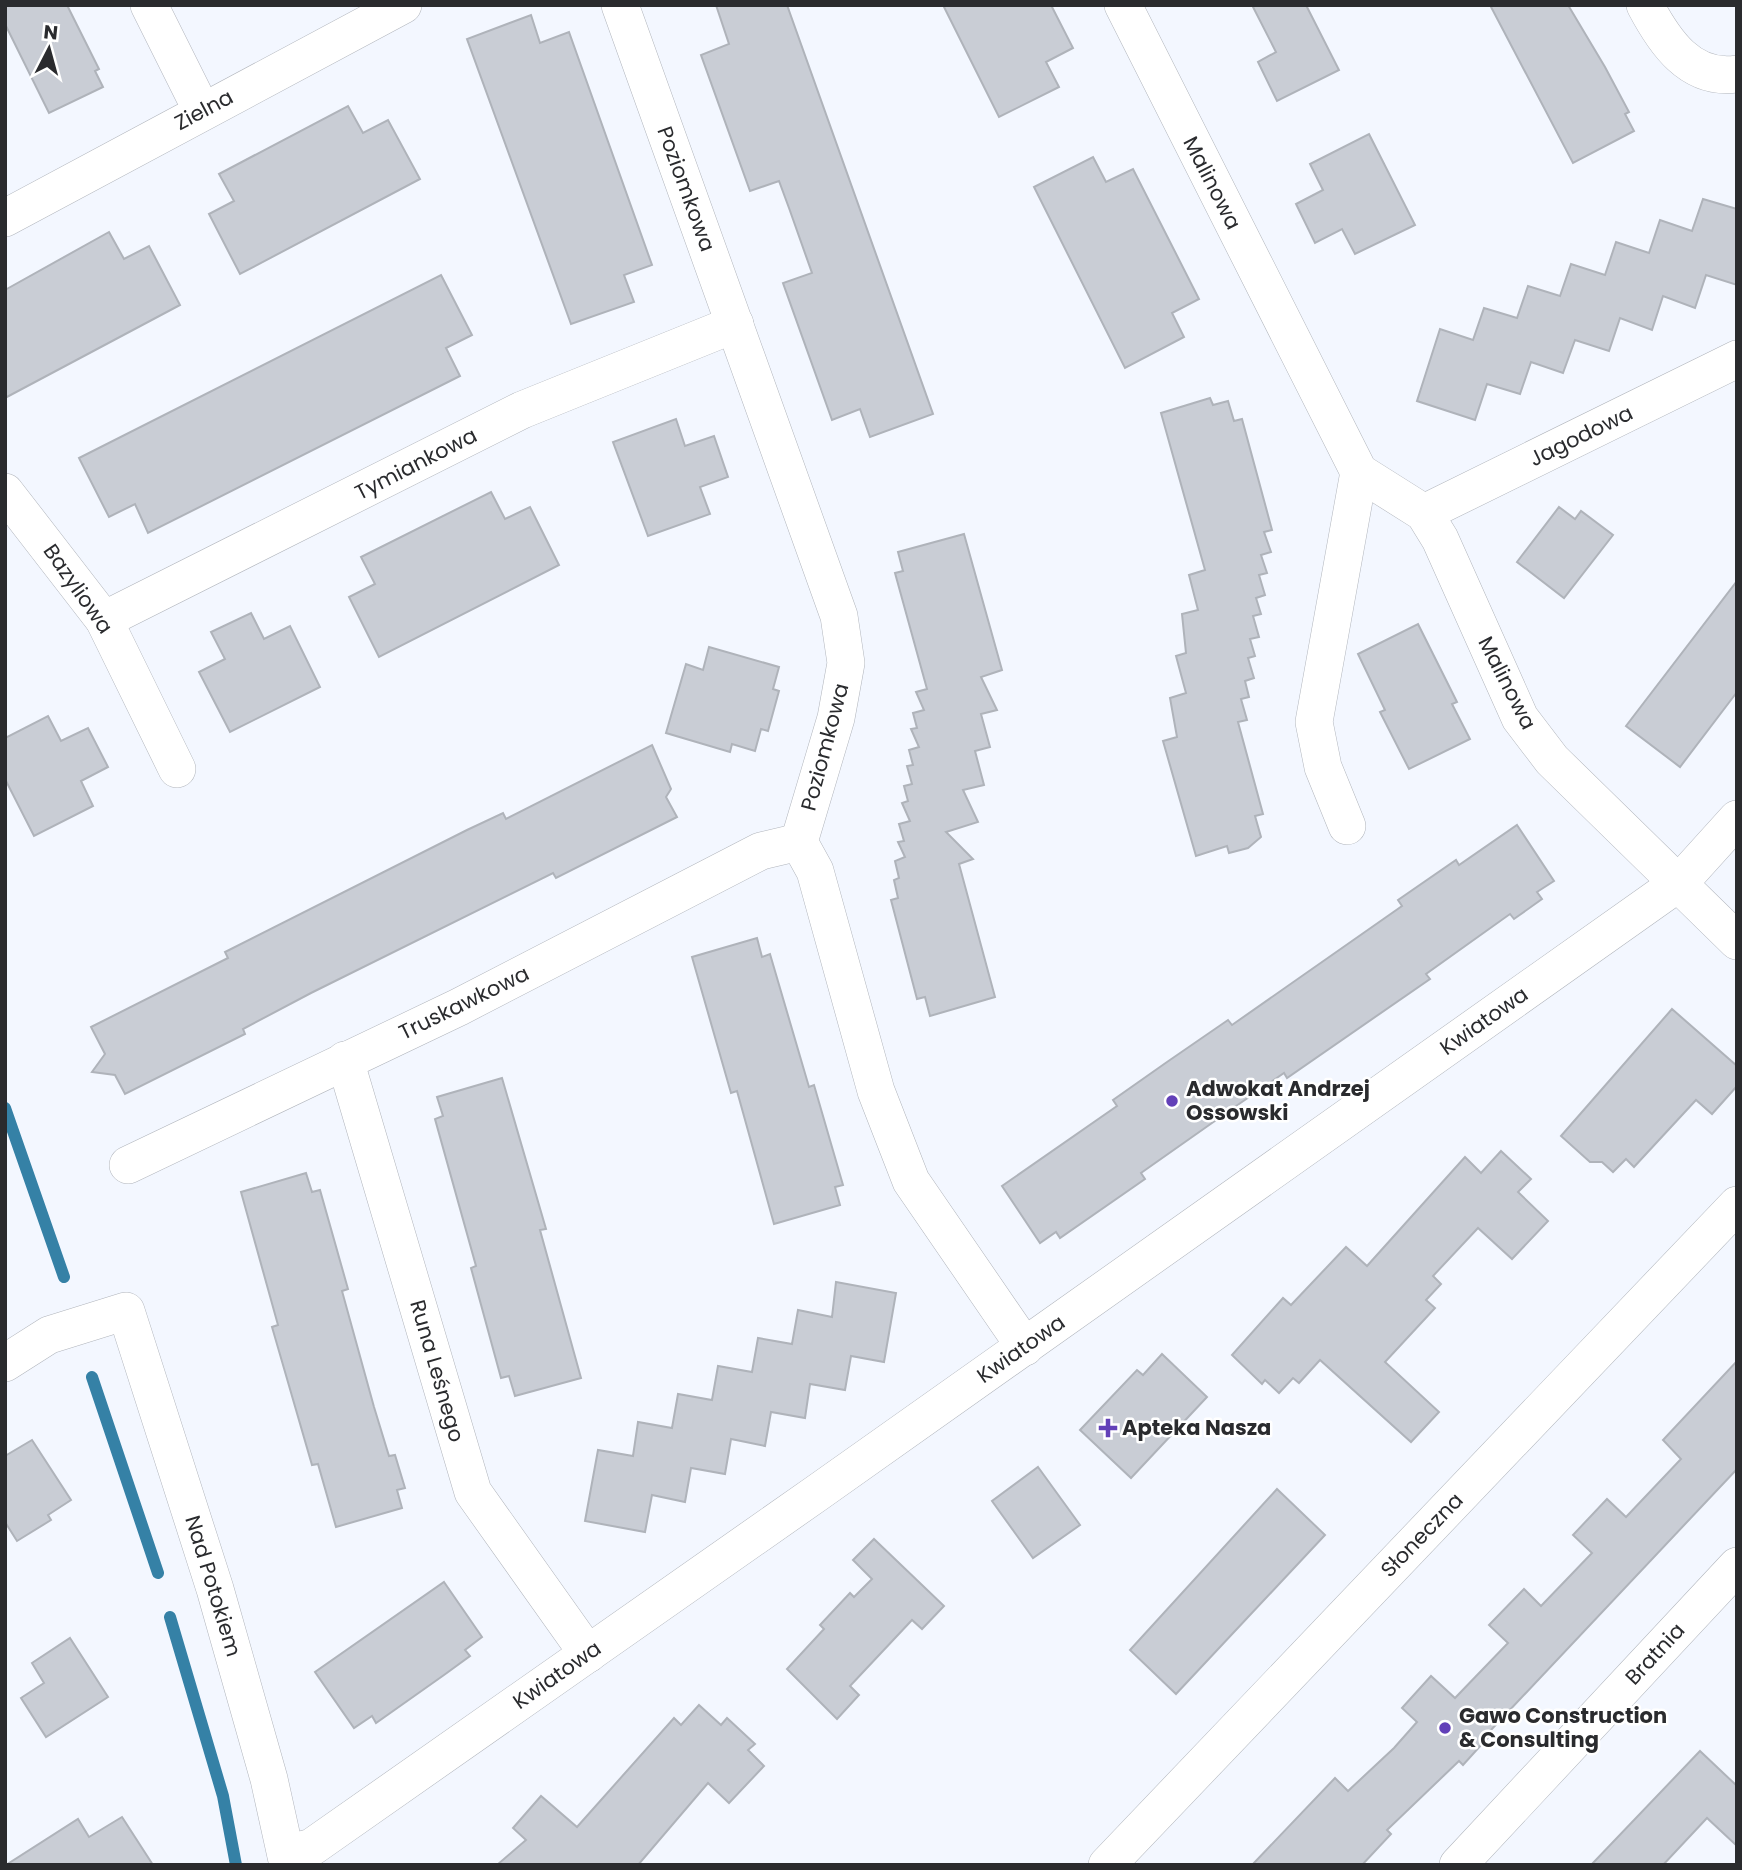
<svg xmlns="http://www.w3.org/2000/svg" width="1742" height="1870" font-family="Poppins,sans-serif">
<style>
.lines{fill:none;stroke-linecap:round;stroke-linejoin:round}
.stream{stroke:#3581a6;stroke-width:12}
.building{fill:#c9cdd5;stroke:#afb3ba;stroke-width:2}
.street-casing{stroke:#b1b5bc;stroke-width:38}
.street{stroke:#fff;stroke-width:37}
.poi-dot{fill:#6240b8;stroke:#fff;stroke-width:2.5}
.labels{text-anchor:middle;stroke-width:5;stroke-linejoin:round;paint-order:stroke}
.street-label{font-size:21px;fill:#2a2b2e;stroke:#fff}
.poi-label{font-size:21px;font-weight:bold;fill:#2a2b2e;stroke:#fff;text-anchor:start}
</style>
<rect width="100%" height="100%" fill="#f3f7ff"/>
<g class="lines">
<!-- stream -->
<g class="stream">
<path d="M5,1108l59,169"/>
<path d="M92,1377l66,196"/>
<path d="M170,1617l53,179 13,69"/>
</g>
</g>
<!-- building -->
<g class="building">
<path d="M5,5h62l32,64 -4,2 8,16 -54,26 -44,-89z"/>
<path d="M716,5h71l146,409 -63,23 -10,-28 -28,11 -49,-137 29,-10 -23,-65 -10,-27 -29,10 -49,-136 28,-11z"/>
<path d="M943,5h108l22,43 -27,14 13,25 -60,30z"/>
<path d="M1252,5h54l33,65 -62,31 -19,-39 18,-10z"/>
<path d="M1490,5h78l37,62 24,45 -4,2 9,17 -61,32z"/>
<path d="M531,15l9,28 29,-11 83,233 -28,10 10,27 -63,22 -104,-285z"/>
<path d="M348,106l15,27 25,-13 32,59 -180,95 -31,-60 25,-13 -15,-27z"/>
<path d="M1369,134l46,91 -60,29 -13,-25 -27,14 -19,-39 27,-14 -13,-26z"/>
<path d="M1093,157l13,25 27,-13 66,130 -27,14 12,24 -59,31 -91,-181z"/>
<path d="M1703,199l34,10v76l-31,-10 -11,33 -32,-12 -11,34 -32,-12 -11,33 -34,-11 -12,33 -32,-11 -11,32 -33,-10 -12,36 -58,-19 23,-72 33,11 11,-32 33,10 11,-32 32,10 11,-32 34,11 11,-33 33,11 11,-33 32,11z"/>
<path d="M109,232l15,27 25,-13 31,59 -175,93v-108z"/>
<path d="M441,275l31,60 -26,13 14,28 -312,157 -13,-29 -26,13 -30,-59z"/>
<path d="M1210,398l3,7 15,-4 6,20 8,-2 30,111 -8,2 7,20 -10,3 6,18 -8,2 6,20 -9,3 5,16 -8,2 6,21 -9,2 5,17 -7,2 6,20 -9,3 4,16 -8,2 6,21 -9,2 25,92 -8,2 6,21 -13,11 -19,5 -2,-7 -31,10 -33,-115 14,-4 -7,-39 16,-5 -10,-37 10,-3 -4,-39 16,-4 -9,-35 16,-5 -44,-157z"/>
<path d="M676,419l9,27 29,-10 14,41 -28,10 10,27 -62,22 -35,-94z"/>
<path d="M491,492l14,27 25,-12 29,58 -180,92 -30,-60 26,-13 -14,-27z"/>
<path d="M1559,507l16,12 6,-8 32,24 -49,63 -47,-36z"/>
<path d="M964,534l38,136 -21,7 16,33 -16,4 9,33 -15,4 9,34 -21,5 15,32 -32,10 27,27 -14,5 36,133 -65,19 -5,-19 -8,2 -26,-99 7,-2 -4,-18 5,-2 -4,-17 10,-4 -7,-15 6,-1 -5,-17 11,-3 -8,-18 6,-2 -4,-15 8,-2 -5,-18 6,-1 -4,-15 10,-3 -8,-18 6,-1 -4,-15 11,-3 -8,-18 11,-3 -32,-116 8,-2 -5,-19z"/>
<path d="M1737,581v111l-57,75 -54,-41z"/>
<path d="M251,613l13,26 26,-13 30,61 -90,45 -31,-60 26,-13 -14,-27z"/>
<path d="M1418,624l39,78 -5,2 18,35 -61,30 -29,-57 5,-2 -27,-56z"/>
<path d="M709,647l70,20 -6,22 6,2 -11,40 -7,-2 -6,22 -23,-7 -2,8 -64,-19 20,-69 17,6z"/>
<path d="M48,716l13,25 27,-13 20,39 -27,14 12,25 -59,30 -29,-57v-41z"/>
<path d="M652,745l19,44 -5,8 11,20 -121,61 -3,-5 -242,120 -68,36 2,5 -120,60 -10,-19 -23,-3 13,-18 -14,-27 137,-69 -3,-6 242,-122 36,-17 3,6z"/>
<path d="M1517,825l37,56 -17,11 5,7 -28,20 -4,-5 -84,60 4,5 -143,99 -3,-5 -45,31 -98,69 4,6 -85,59 -4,-6 -16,11 -38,-57 115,-80 -4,-6 54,-38 61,-42 4,5 170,-119 -4,-6 58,-40 3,5z"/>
<path d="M757,938l5,19 8,-3 39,133 5,-2 29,100 -8,2 5,18 -66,19 -37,-133 -6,2 -39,-136z"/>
<path d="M1672,1009l65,57v20l-25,28 -16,-14 -62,67 -8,-8 -13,13 -11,-10h-12l-29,-26z"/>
<path d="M502,1078l44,151 -6,1 41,148 -66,18 -6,-20 -8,2 -30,-110 5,-2 -41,-147 8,-3 -6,-19z"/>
<path d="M1501,1151l30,28 -13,13 30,29 -36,38 -34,-31 -45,48 8,8 -15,16 9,8 -50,54 54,50 -28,30 -91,-82 -21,23 -6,-5 -14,15 -14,-13 -3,4 -30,-29 51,-57 8,7 55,-58 21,19 98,-109 16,16z"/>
<path d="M306,1173l6,19 8,-2 28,99 -6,2 32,116 15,49 6,-1 10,33 -8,2 5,18 -66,19 -18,-63 -6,1 -40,-138 6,-2 -37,-133z"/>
<path d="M836,1282l60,11 -12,69 -33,-6 -6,34 -35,-6 -5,34 -34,-6 -6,34 -34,-7 -6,35 -34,-6 -6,34 -33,-7 -7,37 -60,-11 13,-71 35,6 5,-34 34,6 6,-34 34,6 6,-34 34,6 6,-34 34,6 6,-34 34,7z"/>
<path d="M1162,1354l45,43 -76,81 -51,-48 57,-60 6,5z"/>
<path d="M1737,1361v108l-247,262 2,2 -29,32 -4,-4 -72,69 4,4 -29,31h-110l83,-87 13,13 46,-43 23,-26 -15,-14 29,-32 24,22 53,-55 -19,-18 35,-36 17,17 51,-53 -19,-18 34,-36 19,18 55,-58 -18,-19z"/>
<path d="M32,1440l39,60 -23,15 3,5 -34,21 -12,-19v-66z"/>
<path d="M1038,1467l42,58 -47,33 -41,-57z"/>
<path d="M1277,1489l48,46 -149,159 -46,-44z"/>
<path d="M874,1539l70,67 -22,23 -10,-9 -62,66 9,9 -22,24 -50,-50 37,-40 -4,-4 30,-32 4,4 18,-18 -19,-19z"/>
<path d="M444,1582l38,55 -17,13 5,6 -26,19 -68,48 -4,-7 -18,12 -39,-56z"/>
<path d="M70,1638l38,59 -62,40 -25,-39 23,-15 -12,-20z"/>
<path d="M699,1705l22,20 6,-7 28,26 -7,6 16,16 -35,37 -21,-20 -70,82h-141l29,-25 -13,-12 28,-32 36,31 97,-109 7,7z"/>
<path d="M1700,1751l37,35v60l-30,-28 -44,47h-72z"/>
<path d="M122,1817l31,48h-147l72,-46 11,18z"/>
</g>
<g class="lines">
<defs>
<g id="street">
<path d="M149,5l53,106"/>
<path d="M620,5l219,611 7,47 -10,55 -37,124 16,29 61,220 35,90 114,166"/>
<path d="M1123,5l236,467 65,41 16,26 80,179 32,42 185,181"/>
<path d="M1645,5c19,36 45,76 92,69"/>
<path d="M5,218l398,-213"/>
<path d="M5,492l99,128 73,149"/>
<path d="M1424,513l313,-154"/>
<path d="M104,620l418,-210 213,-86"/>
<path d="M1347,826l-24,-59 -9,-45 45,-250"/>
<path d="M345,1060l128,432 115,162"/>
<path d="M128,1165l331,-158 302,-156 38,-9"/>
<path d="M5,1363l44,-28 77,-24 89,278 54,190 19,86"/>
<path d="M286,1854l26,-7 505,-354 863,-611 57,-63"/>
<path d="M1107,1865l630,-660"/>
<path d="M1458,1865l279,-299"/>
</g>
</defs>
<!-- street casing -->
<use href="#street" class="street-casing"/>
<!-- street -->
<use href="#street" class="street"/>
</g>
<!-- markers -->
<g class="poi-dot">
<circle cx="1172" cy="1101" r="7"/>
<path d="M1104.5 1417.5h7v7h7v7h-7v7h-7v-7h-7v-7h7z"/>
<circle cx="1445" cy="1728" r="7"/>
</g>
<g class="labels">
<!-- street labels -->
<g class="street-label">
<text transform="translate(204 110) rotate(-28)" y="7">Zielna</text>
<text transform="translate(1212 183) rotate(63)" y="7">Malinowa</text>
<text transform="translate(686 189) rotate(70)" y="7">Poziomkowa</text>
<text transform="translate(1581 436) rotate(-26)" y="7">Jagodowa</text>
<text transform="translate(416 464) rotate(-27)" y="7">Tymiankowa</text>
<text transform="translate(78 589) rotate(55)" y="7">Bazyliowa</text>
<text transform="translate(1507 683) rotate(63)" y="7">Malinowa</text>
<text transform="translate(825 747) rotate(-75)" y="7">Poziomkowa</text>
<text transform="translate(464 1003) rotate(-26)" y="7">Truskawkowa</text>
<text transform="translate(1484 1021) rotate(-35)" y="7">Kwiatowa</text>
<text transform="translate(1021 1349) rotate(-35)" y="7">Kwiatowa</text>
<text transform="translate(437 1371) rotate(74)" y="7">Runa Leśnego</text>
<text transform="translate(1422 1535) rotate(-46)" y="7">Słoneczna</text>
<text transform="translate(213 1586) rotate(73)" y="7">Nad Potokiem</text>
<text transform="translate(1655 1654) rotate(-47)" y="7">Bratnia</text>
<text transform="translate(557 1675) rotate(-35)" y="7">Kwiatowa</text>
</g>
<!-- poi labels -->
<g class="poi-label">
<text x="1186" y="1096">Adwokat Andrzej<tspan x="1186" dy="24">Ossowski</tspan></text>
<text x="1122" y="1435">Apteka Nasza</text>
<text x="1459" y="1723">Gawo Construction<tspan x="1459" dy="24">&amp; Consulting</tspan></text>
</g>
</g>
<!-- border -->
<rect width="1742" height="1870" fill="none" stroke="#2a2b2e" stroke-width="14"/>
<!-- north arrow -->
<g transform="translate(49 49) rotate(6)" stroke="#ffffff" stroke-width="5" paint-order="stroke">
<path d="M0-5L12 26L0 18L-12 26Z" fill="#2a2b2e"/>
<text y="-10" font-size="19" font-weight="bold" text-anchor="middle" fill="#2a2b2e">N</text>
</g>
</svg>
